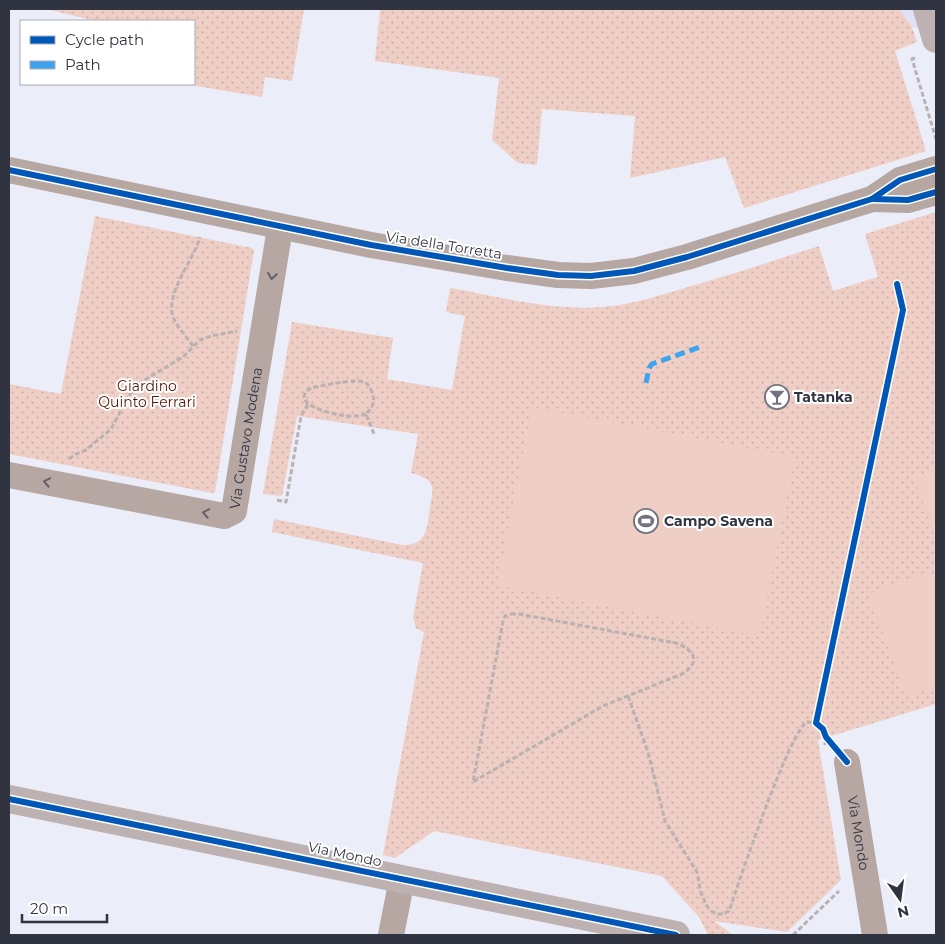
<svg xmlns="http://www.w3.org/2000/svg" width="945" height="944" font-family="Montserrat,sans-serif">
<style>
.built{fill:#dfe2f5}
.grass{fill:url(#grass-dots)}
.pitch{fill:#efcec6}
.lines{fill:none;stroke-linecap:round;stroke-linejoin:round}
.path{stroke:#bab1b1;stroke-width:3;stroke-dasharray:5 2.5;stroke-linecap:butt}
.street{stroke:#b7a7a3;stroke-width:26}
.secondary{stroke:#bdb1b1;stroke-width:28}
.quiet{stroke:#3ea3ec;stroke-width:5;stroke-dasharray:10 5;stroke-linecap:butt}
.cycleway-casing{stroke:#fff;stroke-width:9}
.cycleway{stroke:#0057b8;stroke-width:6}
.oneway{stroke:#666168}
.labels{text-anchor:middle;stroke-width:4;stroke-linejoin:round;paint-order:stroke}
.street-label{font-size:14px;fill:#303340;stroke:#fff}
.park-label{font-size:14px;fill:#581700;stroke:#fff}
.poi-label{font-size:14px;font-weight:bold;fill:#303340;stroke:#fff;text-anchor:start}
</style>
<defs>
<pattern id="grass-dots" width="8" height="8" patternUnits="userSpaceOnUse" patternTransform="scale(1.25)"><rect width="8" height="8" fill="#efcec6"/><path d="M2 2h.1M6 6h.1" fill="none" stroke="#cdb1ab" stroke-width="1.8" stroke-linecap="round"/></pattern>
</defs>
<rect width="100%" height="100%" fill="#ebedf8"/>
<!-- built -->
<path class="built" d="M899,9h37v24l-24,-6z"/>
<!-- grass -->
<g class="grass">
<path d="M46,9h258l-12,72 -27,-4 -3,20 -77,-13h9v-63h-98z"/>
<path d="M380,9h519l13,18 5,15 -22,9 31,100 -182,57 -19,-51 -95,21 5,-62 -93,-7 -5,56 -19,-2 -26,-23 7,-62 -124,-17z"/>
<path d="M936,212v492l-118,36 23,140 -54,52 -73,-11 19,14h-25l-9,-18 -37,-41 -228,-45 -39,27 -12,-3 41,-223 -8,-4 -3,-10 10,-55 -151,-31 2,-13 128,26c26,1 25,-18 28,-38 1,-6 4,-16 1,-23 -3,-7 -14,-9 -20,-11l7,-39 -121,-18 -15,80 -19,-2 29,-172 101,16 -6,41 65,11 13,-74 -19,-4 4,-24c50,9 102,23 154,19 25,-2 50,-10 74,-17 47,-13 94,-29 141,-44l14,45 45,-14 -13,-43z"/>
<path d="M95,216l157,32 2,2 -39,242 -3,1 -203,-39v-70l52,10z"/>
</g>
<!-- pitch -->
<g class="pitch">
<path d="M532,407l263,50 -35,179 -263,-51z"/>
<path d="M936,470v69l-22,-61z"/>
<path d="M931,570l5,15v101l-29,11 -39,-103z"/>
</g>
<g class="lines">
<!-- path -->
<g class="path">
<path d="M915,58l-3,1 24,80"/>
<path d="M193,346c-6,-9 -16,-19 -20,-29 -8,-24 21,-57 27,-80"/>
<path d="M366,414c-6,2 -13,2 -20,2 -10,-1 -60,-12 -35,-28 12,-2 46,-11 55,-5 3,2 5,6 6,10 4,9 0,15 -6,21l8,20"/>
<path d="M69,459l7,-5 10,-4 25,-21 20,-37 10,-10 42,-25 17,-17 11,-4 26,-5"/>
<path d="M277,500l9,2 15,-86 7,-12"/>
<path d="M511,614h8l157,29c18,7 26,19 6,31l-79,32 -19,11 -111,65 30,-161 2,-5z"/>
<path d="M628,696l20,56 17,69 32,51 4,21 6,13 4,5 6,3h6l6,-3c10,-29 60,-179 78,-189l9,1"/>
<path d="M825,745l1,-8"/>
<path d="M793,935l46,-44"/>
</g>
<!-- street -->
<g class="street">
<path d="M9,170l362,75 136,23 51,7 33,1 43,-5 53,-14 185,-58 28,-19 36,-11"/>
<path d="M872,199l36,1 28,-8"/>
<path id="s1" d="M9,475l215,41 10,-5 46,-283"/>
<path id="s2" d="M847,762l28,173"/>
<path d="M391,935l11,-56"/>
</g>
<!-- secondary -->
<g class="secondary">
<path d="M927,9l9,30"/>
<path d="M9,799l667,136"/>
</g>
<!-- quiet -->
<path class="quiet" d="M646,383l3,-15 3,-4 48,-17"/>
<defs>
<g id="cycleway">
<path d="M9,170l362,75 136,23 51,7 33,1 43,-5 53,-14 185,-58 28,-19 36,-11"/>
<path d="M872,199l36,1 28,-8"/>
<path d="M847,762l-21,-25 -3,-8 -7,-6 87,-413 -6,-26"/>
<path d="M9,799l667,136"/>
</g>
</defs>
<!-- cycleway casing -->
<use href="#cycleway" class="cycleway-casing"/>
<!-- cycleway -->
<use href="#cycleway" class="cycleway"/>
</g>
<!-- one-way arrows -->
<defs><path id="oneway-chevron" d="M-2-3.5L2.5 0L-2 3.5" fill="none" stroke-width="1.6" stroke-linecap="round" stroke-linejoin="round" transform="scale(1.25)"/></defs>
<g class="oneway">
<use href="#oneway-chevron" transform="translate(272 276) rotate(99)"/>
<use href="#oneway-chevron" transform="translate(47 482) rotate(-169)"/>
<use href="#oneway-chevron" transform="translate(206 513) rotate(-169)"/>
</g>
<!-- icons -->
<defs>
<symbol id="bar-ring" viewBox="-11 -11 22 22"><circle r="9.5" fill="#fff" stroke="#717480" stroke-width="1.5"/><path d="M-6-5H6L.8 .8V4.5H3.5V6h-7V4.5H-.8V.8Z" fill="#717480"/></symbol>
<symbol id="stadium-ring" viewBox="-11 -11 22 22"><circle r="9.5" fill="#fff" stroke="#717480" stroke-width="1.5"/><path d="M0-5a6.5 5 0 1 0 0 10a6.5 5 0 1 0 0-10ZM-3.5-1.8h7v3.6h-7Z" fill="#717480"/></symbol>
</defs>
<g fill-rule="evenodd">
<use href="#bar-ring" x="763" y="383" width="28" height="28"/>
<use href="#stadium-ring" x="632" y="507" width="28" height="28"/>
</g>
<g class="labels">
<!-- street labels -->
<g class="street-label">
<text transform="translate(444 245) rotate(9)" y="5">Via della Torretta</text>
<text dy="5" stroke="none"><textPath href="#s1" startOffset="304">Via Gustavo Modena</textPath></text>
<text dy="5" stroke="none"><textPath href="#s2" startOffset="72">Via Mondo</textPath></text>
<text transform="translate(345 854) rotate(12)" y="5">Via Mondo</text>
</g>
<!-- park labels -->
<g class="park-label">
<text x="147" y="391">Giardino<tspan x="147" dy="16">Quinto Ferrari</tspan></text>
</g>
<!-- poi labels -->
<g class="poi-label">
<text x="794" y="402">Tatanka</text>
<text x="664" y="526">Campo Savena</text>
</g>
</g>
<!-- border -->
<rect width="945" height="944" fill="none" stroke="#303340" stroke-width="20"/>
<!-- legend -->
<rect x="20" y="20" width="175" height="65" fill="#ffffff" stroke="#acadb3"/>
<rect x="30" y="36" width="25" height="8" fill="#0057b8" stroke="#acadb3"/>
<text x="65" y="45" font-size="15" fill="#303340">Cycle path</text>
<rect x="30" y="61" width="25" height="8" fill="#3ea3ec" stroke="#acadb3"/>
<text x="65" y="70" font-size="15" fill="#303340">Path</text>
<!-- north arrow -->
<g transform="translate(900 899) rotate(166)" stroke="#ffffff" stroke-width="4" paint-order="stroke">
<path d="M0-4L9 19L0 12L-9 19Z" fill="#303340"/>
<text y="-8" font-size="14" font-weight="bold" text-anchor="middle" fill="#303340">N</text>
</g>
<!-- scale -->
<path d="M22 914v8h85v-8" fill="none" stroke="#303340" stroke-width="2.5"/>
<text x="30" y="914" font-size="15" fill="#303340" stroke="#ffffff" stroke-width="4" paint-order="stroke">20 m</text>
</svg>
